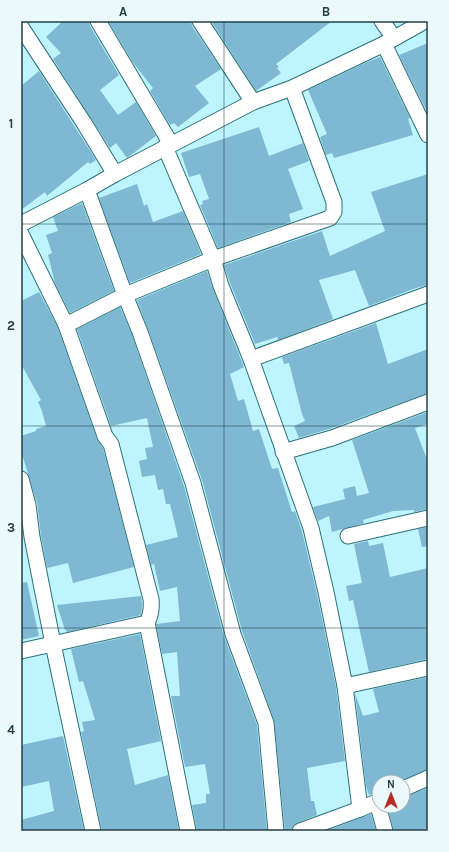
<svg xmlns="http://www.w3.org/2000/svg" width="449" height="852" font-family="Karla,sans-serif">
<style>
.building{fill:#7eb8d2}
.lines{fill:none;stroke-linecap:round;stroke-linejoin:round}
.minor-casing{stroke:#2b717b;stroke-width:17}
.minor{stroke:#fff;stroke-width:15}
.grid{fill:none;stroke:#244045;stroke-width:1;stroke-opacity:0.55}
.neatline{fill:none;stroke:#244045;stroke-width:1.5}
.grid-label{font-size:13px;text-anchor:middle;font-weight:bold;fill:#244045}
</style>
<rect width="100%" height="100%" fill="#bef4fd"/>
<!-- building -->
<g class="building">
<path d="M63,21h26l1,5 29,49 -19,15 18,25 18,-13 20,34 -29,22 -11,-15 -6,5 -57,-89 8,-6 -15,-16z"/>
<path d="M108,21h83l1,5 29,43 -26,17 14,17 -31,24 -4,-4 -4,2 -20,-34 3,-3 -19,-24z"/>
<path d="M211,21h121l-56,43 3,3 -2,1 4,5 -25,18z"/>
<path d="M428,43v66l-2,1 -27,-55z"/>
<path d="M380,57l30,61 -2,1 5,16 -79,23 -2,-5 -6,2 -6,-18 7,-3 -19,-44 57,-27z"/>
<path d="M39,71l57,89 -6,4 -2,-2 -41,34 -2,-4 -24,18v-124z"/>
<path d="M259,127l10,29 34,-13 6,18 -21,8 15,40 -14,5 2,8 -73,26 -18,-43 3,-1 -1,-3 7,-2 -9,-25 -11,3 -8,-24z"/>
<path d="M428,174v111l-12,3 -47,18 -14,-36 -36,10 14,39 -55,21 -1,-3 -22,7 -25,-61 -6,-18 98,-34 8,25 55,-25 -14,-39z"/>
<path d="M137,184l7,22 3,-2 6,18 30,-11 18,43 -71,29 -31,-85z"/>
<path d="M82,203l32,88 -44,22 -15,-30 -7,-28 4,-2 -6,-18 12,-4 -5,-14z"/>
<path d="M207,271l6,18 31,78 -14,7 8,27 6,-2 9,32 6,-2 13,40 6,-1 14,44 3,-1 7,20 15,63 19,93 9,74 -38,7 4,33h3l3,14 -20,8 -4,3 -2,5h-6l-11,-111 -32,-89 -40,-151 -54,-151 -11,-29z"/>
<path d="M39,292l19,36 39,111 6,9 31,119 -61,16 -5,-20 -21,5 -6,-32 -4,-33 -16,-52v-15l15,-5v-2l10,-3 -4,-15 -4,-9 3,-2 -20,-36v-63z"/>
<path d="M120,307l12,28 52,151 40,150 33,89 10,106h-70l-5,-26 14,-2v-9h4l-5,-30 -20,3 -14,-71h9l-3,-44 -15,2 -6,-30 24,-3 -3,-34 -17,4 -6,-27 -3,1 -5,-20 32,-8 -8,-33h-4l-3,-15 -5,1 -3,-15 -13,2 -3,-16 8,-2 -2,-11 8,-1 -6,-29 -36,8 -34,-97z"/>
<path d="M376,323l12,41 40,-15v44l-99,36 -30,9 -5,-12 11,-5 -3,-7 -13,-51 -5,1 -2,-7z"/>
<path d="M428,412v12l-13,4 13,34v47l-14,3v-2l-21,1 -30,9 1,3 -32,9 -3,-16 -11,5 -5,-14 32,-8 -2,-10 12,-3 2,10 12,-3 -17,-53z"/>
<path d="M428,527v19l-6,1 -4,-18z"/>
<path d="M368,541l1,5 14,-3 7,34 38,-9v91l-59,13 -16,-72 -4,1 -3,-15 16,-3 -8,-39z"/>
<path d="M27,582l12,54 -18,4v-57z"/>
<path d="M141,596l1,9 -1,10 -74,17 -1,-2h-1l-8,-25z"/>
<path d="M140,634l21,107 -34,8 8,36 33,-10 11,56h-77l-21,-99 3,-1 -2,-9 13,-2 -12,-39 -4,1 -8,-33z"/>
<path d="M428,677v92l-30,13h-19v10l-10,3 -3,-9 -11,-93 8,23 16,-4 -6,-23z"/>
<path d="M63,736l21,95h-63v-11l33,-9 -5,-30 -28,6v-42z"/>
<path d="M428,788v43h-34l-7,-25h16v-8z"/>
<path d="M371,814l5,17h-50l37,-14z"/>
</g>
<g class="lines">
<defs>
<g id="minor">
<path d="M98,21l73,123"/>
<path d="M200,21l53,81"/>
<path d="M382,21l12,17"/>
<path d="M21,27l63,96 31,51"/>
<path d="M384,44l44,91"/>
<path d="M165,147l48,112 8,27 30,73 60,169 15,64 19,94 15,123"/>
<path d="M87,190l38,105 15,37 53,151 40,151 33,89 10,108"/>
<path d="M21,224l66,-34 28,-16 138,-72 39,-14 92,-44 41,-23"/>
<path d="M21,234l45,91 39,111 6,8 40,155c1,9 0,16 -4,24l-126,28"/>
<path d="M66,325l59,-30 88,-36 117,-41 4,-6v-10l-42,-114"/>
<path d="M251,359l177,-65"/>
<path d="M283,452l49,-14 96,-36"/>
<path d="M21,479l7,26 4,32 21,107 40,187"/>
<path d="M348,536l80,-18"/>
<path d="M147,623l41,208"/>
<path d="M345,686l83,-18"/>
<path d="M403,789l25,-11"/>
<path d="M377,802l8,29"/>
<path d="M300,831l60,-22 19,-8"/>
</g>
</defs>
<!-- minor casing -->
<use href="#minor" class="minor-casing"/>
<!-- minor -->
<use href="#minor" class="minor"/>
</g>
<!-- grid -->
<path class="grid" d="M224,21v810M21,224h407M21,426h407M21,628h407"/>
<!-- border -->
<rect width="449" height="852" fill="none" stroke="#ecf9fb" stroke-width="44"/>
<!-- north arrow -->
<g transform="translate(391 794)"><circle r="19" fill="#ecf9fb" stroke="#9cafb2"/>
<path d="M0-3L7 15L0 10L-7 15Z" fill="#ba2b26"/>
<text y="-6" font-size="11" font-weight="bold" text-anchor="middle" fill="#244045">N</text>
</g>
<rect x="22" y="22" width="405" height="808" class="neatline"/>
<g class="grid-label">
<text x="123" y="16">A</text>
<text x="326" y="16">B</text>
<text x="11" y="128">1</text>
<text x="11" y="330">2</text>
<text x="11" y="532">3</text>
<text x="11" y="734">4</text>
</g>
</svg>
